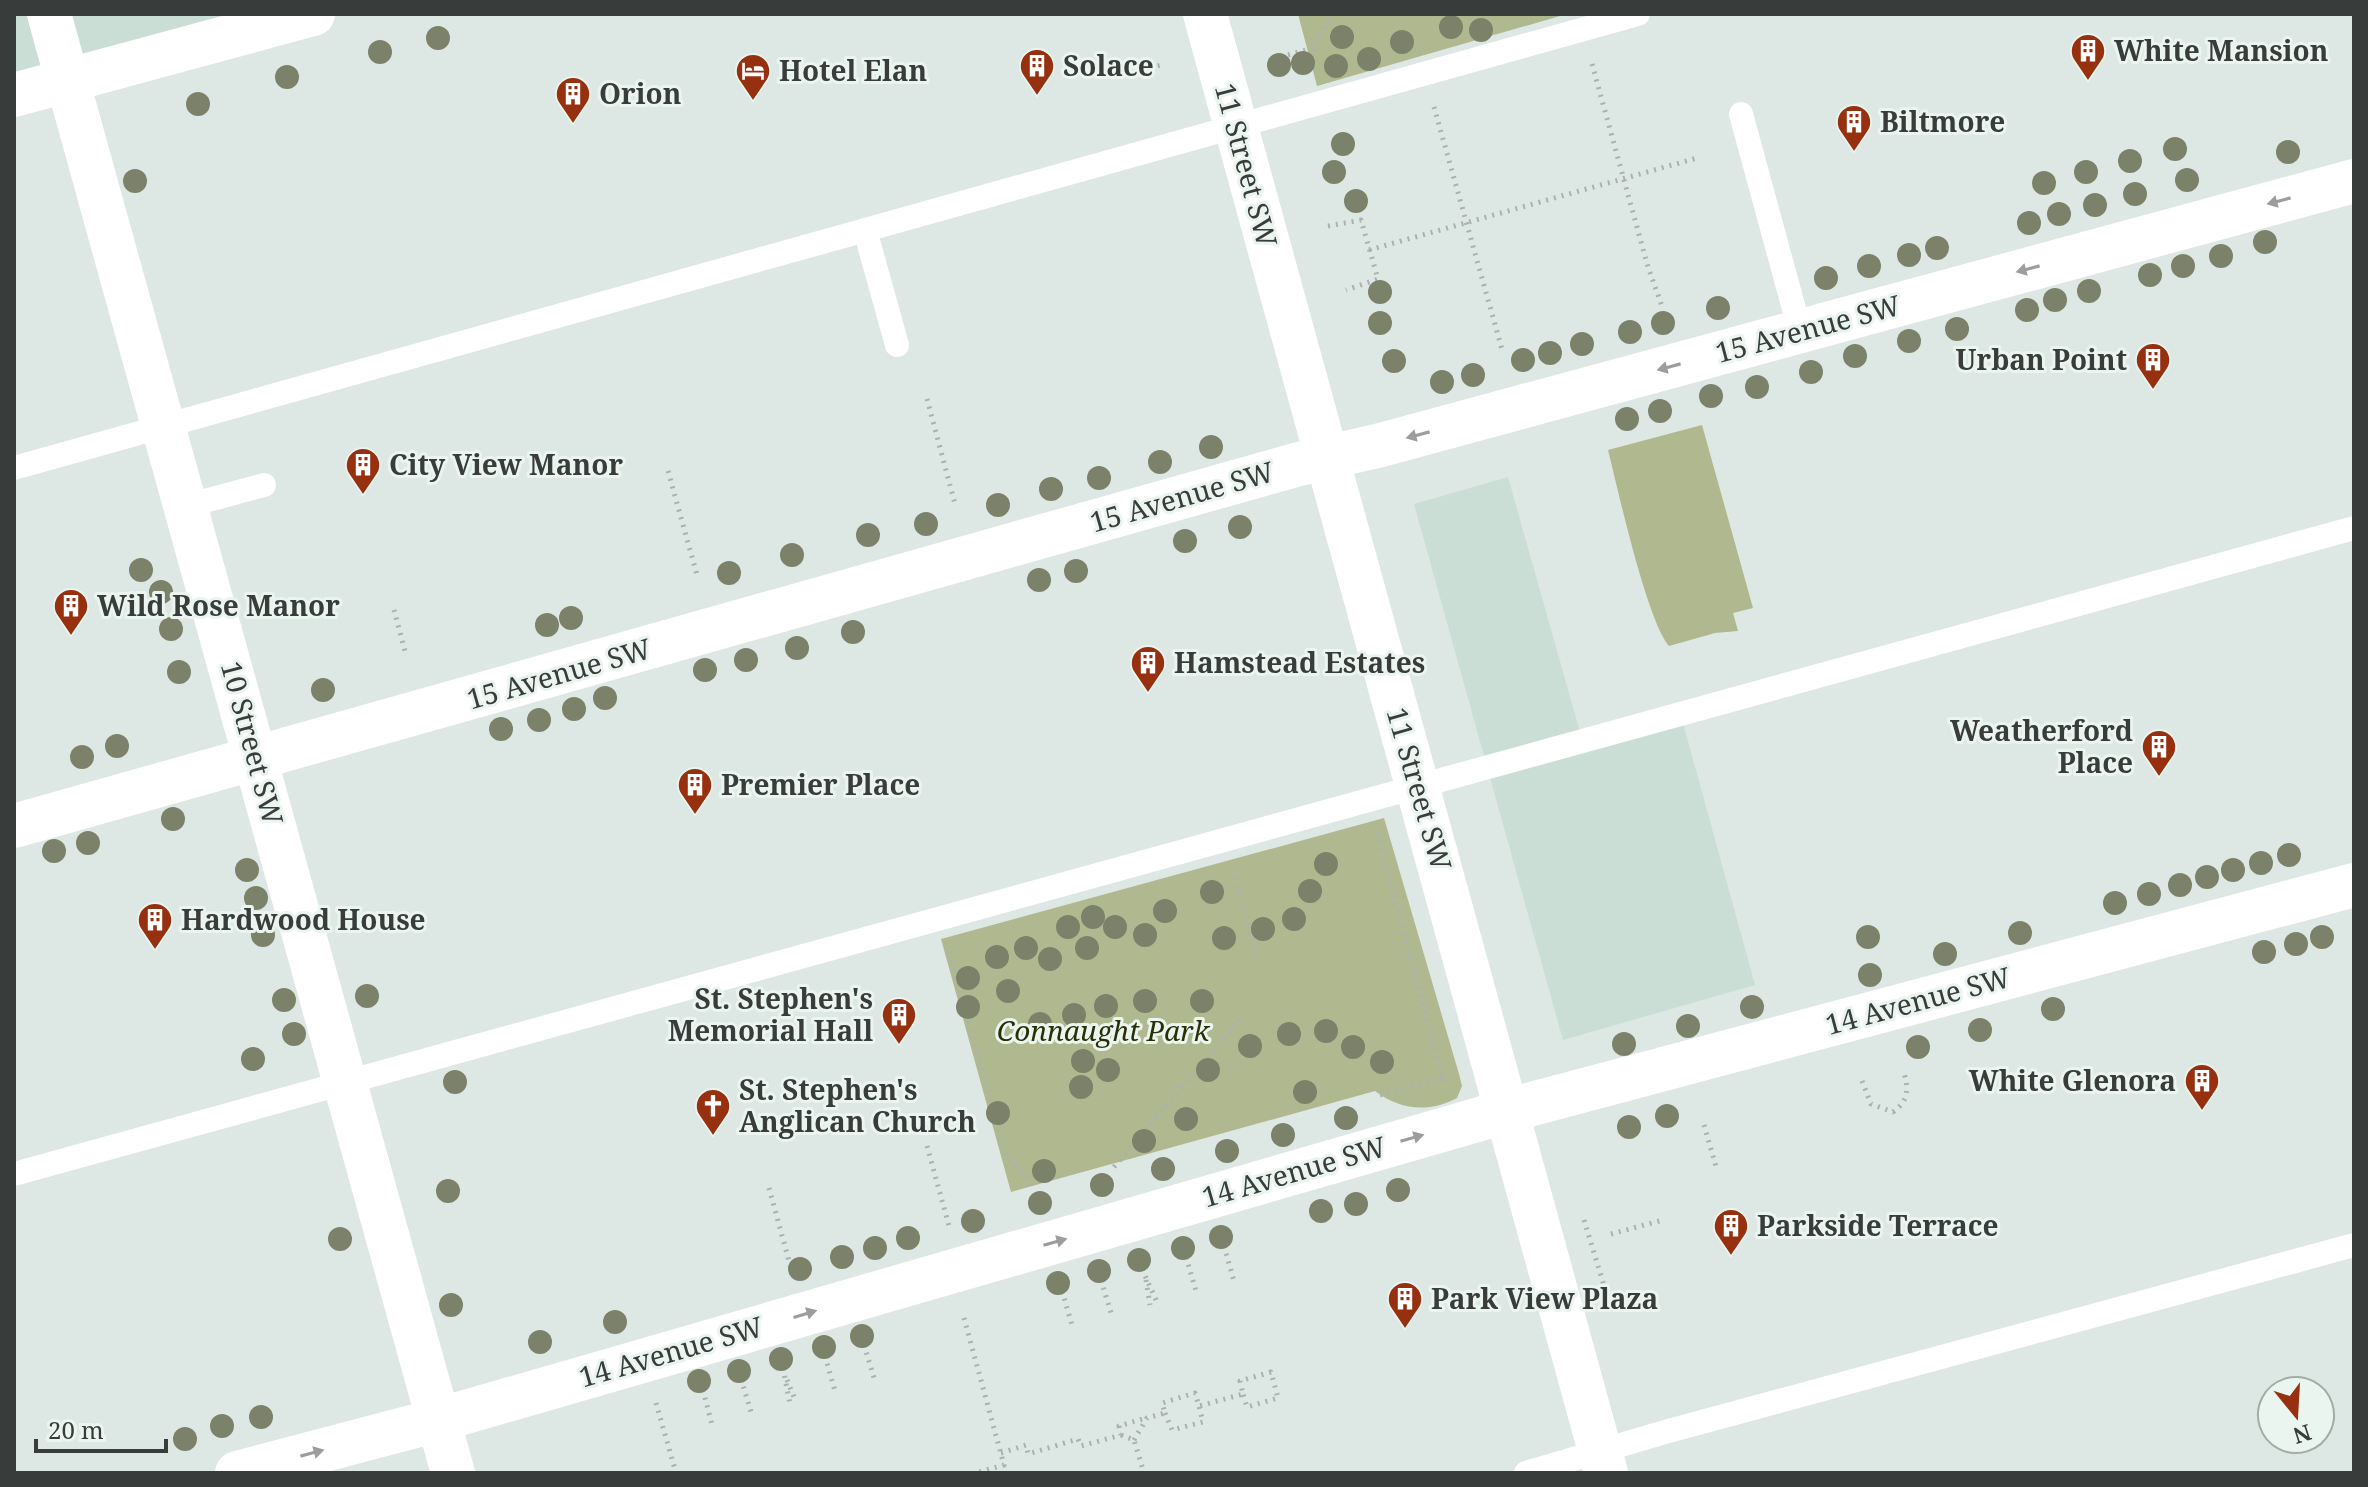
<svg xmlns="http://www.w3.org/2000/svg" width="2368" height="1487" font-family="'Noto Serif',serif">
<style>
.built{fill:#cbded6}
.green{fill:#b0b88f}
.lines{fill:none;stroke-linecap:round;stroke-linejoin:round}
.path{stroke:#aab2af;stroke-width:5;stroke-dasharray:2 6;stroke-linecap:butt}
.service{stroke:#fff;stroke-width:24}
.minor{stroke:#fff;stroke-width:44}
.tertiary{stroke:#fff;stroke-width:44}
.tree{fill:#7b8269}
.oneway{fill:#9c9e9d}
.labels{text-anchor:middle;stroke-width:6;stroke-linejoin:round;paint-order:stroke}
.poi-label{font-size:28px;font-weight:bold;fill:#383c3b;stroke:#eaf5f0;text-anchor:start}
.street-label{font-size:28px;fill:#383c3b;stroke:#eaf5f0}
.park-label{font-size:28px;font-style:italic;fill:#2a2f05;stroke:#eaf5f0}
</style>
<rect width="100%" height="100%" fill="#dde7e3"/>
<!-- built -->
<g class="built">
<path d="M14,14h289l-289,81z"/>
<path d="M1508,477l77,273 98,-27 72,262 -192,55 -149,-536z"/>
</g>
<!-- green -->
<g class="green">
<path d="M1298,14h269l-250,72z"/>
<path d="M1702,425l51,183 -20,5 5,18 -23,2 -46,13c-22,-25 -51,-156 -61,-196z"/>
<path d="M1384,818l75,256 3,12 -5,12c-28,15 -57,12 -82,-7l-364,101 -70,-253z"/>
</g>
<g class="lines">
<!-- path -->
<g class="path">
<path d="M1288,55l25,-7 20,-34"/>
<path d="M1592,64l56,203 15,42"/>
<path d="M1150,68l11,-3"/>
<path d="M1434,107l69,246"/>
<path d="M1328,226l33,-6 17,59 -32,11"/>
<path d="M1369,250l328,-92"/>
<path d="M927,399l28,105"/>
<path d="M668,471l29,104"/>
<path d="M394,610l12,45"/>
<path d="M1377,833l68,253"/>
<path d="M1233,870l24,88"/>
<path d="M950,952l54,199 22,26 4,13"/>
<path d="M1862,1081l9,23 22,8c16,-11 16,-25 10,-42"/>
<path d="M1380,1095l65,-17"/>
<path d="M1704,1125l13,45"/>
<path d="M927,1146l22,80"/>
<path d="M1114,1167l129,-151"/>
<path d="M769,1188l23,84"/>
<path d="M1584,1220l25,82"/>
<path d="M1611,1234l52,-14"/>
<path d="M1224,1246l10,35"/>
<path d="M1186,1257l10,34"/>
<path d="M1142,1269l15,33"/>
<path d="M1101,1280l11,36"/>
<path d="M1146,1280l4,25"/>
<path d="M1062,1291l10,34"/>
<path d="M964,1318l40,147 -29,8"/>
<path d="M864,1345l11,36"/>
<path d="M825,1356l10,35"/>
<path d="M783,1368l7,36"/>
<path d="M741,1379l11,36"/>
<path d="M787,1380l9,22"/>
<path d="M703,1390l9,35"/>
<path d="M656,1403l20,70"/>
<path d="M1165,1413l7,17 31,-8 -4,-16"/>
<path d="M1121,1435l13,5 10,33"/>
<path d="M1134,1440l13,-22 18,-5 -3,-10 33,-10 4,13 44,-12 -3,-13 31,-9 7,26 -31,9 -4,-13"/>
<path d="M1001,1453l25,-8 2,9 50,-15 3,7 40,-11 -2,-9 27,-8"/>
</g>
<!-- service -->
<g class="service">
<path d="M1741,114l59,217"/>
<path d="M865,230l32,115"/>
<path d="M14,468l1624,-454"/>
<path d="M186,506l78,-21"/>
<path d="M14,1174l2340,-646"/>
<path d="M1526,1473l139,-41 689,-187"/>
</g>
<!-- minor -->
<g class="minor">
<path d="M49,14l404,1459"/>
<path d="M14,95l299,-81"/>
<path d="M14,826l1285,-362 82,-19 973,-264"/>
<path d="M237,1473l201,-53 1094,-316 822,-219"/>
</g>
<!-- tertiary -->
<path class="tertiary" d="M1205,14l401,1459"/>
</g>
<!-- trees -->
<g class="tree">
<circle cx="1451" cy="27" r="12"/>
<circle cx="1481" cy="30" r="12"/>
<circle cx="1342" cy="37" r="12"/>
<circle cx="438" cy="38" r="12"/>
<circle cx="1402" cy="42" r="12"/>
<circle cx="380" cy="52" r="12"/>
<circle cx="1369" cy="59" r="12"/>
<circle cx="1303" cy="63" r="12"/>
<circle cx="1279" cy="65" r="12"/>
<circle cx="1336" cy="66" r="12"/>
<circle cx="287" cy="77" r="12"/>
<circle cx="198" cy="104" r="12"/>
<circle cx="1343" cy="144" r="12"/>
<circle cx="2175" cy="149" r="12"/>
<circle cx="2288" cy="152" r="12"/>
<circle cx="2130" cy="161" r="12"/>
<circle cx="1334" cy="172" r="12"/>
<circle cx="2086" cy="172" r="12"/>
<circle cx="2187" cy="180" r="12"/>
<circle cx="135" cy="181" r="12"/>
<circle cx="2044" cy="183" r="12"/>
<circle cx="2135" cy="194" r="12"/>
<circle cx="1356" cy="201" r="12"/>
<circle cx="2095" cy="205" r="12"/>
<circle cx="2059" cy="214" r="12"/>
<circle cx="2029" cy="223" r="12"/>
<circle cx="2265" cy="242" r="12"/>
<circle cx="1937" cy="248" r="12"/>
<circle cx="1909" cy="255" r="12"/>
<circle cx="2221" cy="256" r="12"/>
<circle cx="1869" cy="266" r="12"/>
<circle cx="2183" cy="266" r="12"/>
<circle cx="2150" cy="275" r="12"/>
<circle cx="1826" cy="278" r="12"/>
<circle cx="2089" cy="291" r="12"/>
<circle cx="1380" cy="292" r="12"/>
<circle cx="2055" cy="300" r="12"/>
<circle cx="1718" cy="308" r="12"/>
<circle cx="2027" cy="310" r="12"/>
<circle cx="1380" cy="323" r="12"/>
<circle cx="1663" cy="323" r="12"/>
<circle cx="1957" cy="329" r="12"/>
<circle cx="1630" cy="332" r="12"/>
<circle cx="1909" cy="341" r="12"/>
<circle cx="1582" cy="344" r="12"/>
<circle cx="1550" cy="353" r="12"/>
<circle cx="1855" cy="356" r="12"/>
<circle cx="1523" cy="360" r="12"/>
<circle cx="1394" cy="361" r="12"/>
<circle cx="1811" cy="372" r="12"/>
<circle cx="1473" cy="375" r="12"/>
<circle cx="1442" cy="382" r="12"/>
<circle cx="1757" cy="387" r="12"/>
<circle cx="1711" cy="396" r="12"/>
<circle cx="1660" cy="411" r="12"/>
<circle cx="1627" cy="419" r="12"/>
<circle cx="1211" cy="447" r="12"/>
<circle cx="1160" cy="462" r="12"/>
<circle cx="1099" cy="478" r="12"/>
<circle cx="1051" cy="489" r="12"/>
<circle cx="998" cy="505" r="12"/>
<circle cx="926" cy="524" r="12"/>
<circle cx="1240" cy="527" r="12"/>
<circle cx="868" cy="535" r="12"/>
<circle cx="1185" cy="541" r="12"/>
<circle cx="792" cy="555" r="12"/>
<circle cx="141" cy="570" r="12"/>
<circle cx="1076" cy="571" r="12"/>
<circle cx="729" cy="573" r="12"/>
<circle cx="1039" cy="580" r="12"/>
<circle cx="161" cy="592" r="12"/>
<circle cx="571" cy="618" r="12"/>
<circle cx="547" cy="625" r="12"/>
<circle cx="171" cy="629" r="12"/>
<circle cx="853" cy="632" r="12"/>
<circle cx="797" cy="648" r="12"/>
<circle cx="746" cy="660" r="12"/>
<circle cx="705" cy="670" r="12"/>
<circle cx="179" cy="672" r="12"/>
<circle cx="323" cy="690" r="12"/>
<circle cx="605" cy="698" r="12"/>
<circle cx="574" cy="709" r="12"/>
<circle cx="539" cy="720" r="12"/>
<circle cx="501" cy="729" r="12"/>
<circle cx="117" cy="746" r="12"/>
<circle cx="82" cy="757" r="12"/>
<circle cx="173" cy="819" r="12"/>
<circle cx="88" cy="843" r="12"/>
<circle cx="54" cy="851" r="12"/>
<circle cx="2289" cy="855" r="12"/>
<circle cx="2261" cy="863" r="12"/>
<circle cx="1326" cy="864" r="12"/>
<circle cx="247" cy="870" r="12"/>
<circle cx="2233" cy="870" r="12"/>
<circle cx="2207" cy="877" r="12"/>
<circle cx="2180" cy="885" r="12"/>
<circle cx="1310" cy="891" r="12"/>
<circle cx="1212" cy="892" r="12"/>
<circle cx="2149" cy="894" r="12"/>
<circle cx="256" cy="898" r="12"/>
<circle cx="2115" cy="903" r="12"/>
<circle cx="1165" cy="911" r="12"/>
<circle cx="1093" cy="917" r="12"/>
<circle cx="1294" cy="919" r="12"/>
<circle cx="1068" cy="927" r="12"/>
<circle cx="1115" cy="927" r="12"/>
<circle cx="1263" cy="929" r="12"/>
<circle cx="2020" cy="933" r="12"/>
<circle cx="263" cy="935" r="12"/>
<circle cx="1145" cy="935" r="12"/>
<circle cx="1868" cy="937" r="12"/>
<circle cx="2322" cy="937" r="12"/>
<circle cx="1224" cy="938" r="12"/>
<circle cx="2296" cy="944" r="12"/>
<circle cx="1026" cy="948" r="12"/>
<circle cx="1087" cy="948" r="12"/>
<circle cx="2264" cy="952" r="12"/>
<circle cx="1945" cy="954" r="12"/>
<circle cx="997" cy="957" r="12"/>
<circle cx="1050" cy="959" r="12"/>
<circle cx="1870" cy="975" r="12"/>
<circle cx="968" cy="978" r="12"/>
<circle cx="1008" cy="991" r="12"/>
<circle cx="367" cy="996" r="12"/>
<circle cx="284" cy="1000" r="12"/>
<circle cx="1145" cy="1001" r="12"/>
<circle cx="1202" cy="1001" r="12"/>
<circle cx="1106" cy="1006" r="12"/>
<circle cx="968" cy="1007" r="12"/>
<circle cx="1752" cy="1007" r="12"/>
<circle cx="2053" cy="1009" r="12"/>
<circle cx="1074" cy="1015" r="12"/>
<circle cx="1040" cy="1024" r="12"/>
<circle cx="1688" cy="1026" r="12"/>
<circle cx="1980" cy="1030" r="12"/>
<circle cx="1326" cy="1031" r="12"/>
<circle cx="294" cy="1034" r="12"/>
<circle cx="1289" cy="1034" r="12"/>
<circle cx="1624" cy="1044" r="12"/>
<circle cx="1250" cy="1046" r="12"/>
<circle cx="1353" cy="1047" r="12"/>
<circle cx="1918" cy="1047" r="12"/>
<circle cx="253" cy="1059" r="12"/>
<circle cx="1083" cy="1061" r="12"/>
<circle cx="1382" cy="1062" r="12"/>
<circle cx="1108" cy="1070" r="12"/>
<circle cx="1208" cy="1070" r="12"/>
<circle cx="455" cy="1082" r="12"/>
<circle cx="1081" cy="1087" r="12"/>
<circle cx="1305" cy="1092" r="12"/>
<circle cx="998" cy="1113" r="12"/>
<circle cx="1667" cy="1116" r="12"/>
<circle cx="1346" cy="1118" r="12"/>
<circle cx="1186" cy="1119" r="12"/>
<circle cx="1629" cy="1127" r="12"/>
<circle cx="1283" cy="1135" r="12"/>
<circle cx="1144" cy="1141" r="12"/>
<circle cx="1227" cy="1151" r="12"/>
<circle cx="1163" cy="1169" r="12"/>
<circle cx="1044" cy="1171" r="12"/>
<circle cx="1102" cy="1185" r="12"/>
<circle cx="1398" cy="1190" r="12"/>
<circle cx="448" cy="1191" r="12"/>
<circle cx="1040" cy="1203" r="12"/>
<circle cx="1356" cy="1204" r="12"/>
<circle cx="1321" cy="1211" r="12"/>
<circle cx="973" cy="1221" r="12"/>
<circle cx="1221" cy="1237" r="12"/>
<circle cx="908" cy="1238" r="12"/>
<circle cx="340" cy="1239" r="12"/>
<circle cx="875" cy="1248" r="12"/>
<circle cx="1183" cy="1248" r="12"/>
<circle cx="842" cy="1257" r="12"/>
<circle cx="1139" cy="1260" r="12"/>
<circle cx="800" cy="1269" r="12"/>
<circle cx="1099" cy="1271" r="12"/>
<circle cx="1058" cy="1283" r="12"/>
<circle cx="451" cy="1305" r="12"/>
<circle cx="615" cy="1322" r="12"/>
<circle cx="862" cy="1336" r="12"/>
<circle cx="540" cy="1342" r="12"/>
<circle cx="824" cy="1347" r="12"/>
<circle cx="781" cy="1359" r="12"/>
<circle cx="739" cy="1371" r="12"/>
<circle cx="699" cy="1381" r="12"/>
<circle cx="261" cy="1417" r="12"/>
<circle cx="222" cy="1426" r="12"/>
<circle cx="185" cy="1439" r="12"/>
</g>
<!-- one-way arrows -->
<defs><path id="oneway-solid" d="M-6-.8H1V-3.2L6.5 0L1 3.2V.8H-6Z" transform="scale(2)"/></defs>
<g class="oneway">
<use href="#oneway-solid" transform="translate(2279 201) rotate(165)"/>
<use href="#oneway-solid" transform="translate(2028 269) rotate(165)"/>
<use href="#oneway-solid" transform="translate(1669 367) rotate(165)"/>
<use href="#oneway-solid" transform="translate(1418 435) rotate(165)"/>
<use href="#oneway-solid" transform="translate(1412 1138) rotate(-16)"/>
<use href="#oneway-solid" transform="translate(1055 1242) rotate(-16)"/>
<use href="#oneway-solid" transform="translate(805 1314) rotate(-17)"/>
<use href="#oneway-solid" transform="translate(312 1453) rotate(-15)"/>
</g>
<!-- icons -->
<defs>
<symbol id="building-pin" viewBox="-11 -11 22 30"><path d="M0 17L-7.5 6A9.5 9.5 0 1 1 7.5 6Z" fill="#97300f" stroke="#eaf5f0"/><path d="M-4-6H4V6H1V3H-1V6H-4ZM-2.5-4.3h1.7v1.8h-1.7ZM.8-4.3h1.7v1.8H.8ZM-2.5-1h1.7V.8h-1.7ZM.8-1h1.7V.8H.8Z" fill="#fff"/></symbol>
<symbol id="hotel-pin" viewBox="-11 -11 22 30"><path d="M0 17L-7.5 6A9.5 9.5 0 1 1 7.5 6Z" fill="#97300f" stroke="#eaf5f0"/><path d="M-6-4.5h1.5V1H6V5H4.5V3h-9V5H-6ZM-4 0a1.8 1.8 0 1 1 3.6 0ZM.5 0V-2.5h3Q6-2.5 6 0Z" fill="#fff"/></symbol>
<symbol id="church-pin" viewBox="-11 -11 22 30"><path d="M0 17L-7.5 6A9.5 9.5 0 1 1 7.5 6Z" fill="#97300f" stroke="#eaf5f0"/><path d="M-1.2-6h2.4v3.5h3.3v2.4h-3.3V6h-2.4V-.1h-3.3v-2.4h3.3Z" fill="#fff"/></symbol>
</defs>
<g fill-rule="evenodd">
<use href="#building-pin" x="2068" y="31" width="40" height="54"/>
<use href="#building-pin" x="1017" y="46" width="40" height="54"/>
<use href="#hotel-pin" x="733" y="51" width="40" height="54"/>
<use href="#building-pin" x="553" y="74" width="40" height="54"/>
<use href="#building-pin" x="1834" y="102" width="40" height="54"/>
<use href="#building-pin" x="2133" y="340" width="40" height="54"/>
<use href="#building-pin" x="343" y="445" width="40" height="54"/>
<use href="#building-pin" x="51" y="586" width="40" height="54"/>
<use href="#building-pin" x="1128" y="643" width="40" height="54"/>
<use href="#building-pin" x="2139" y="727" width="40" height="54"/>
<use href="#building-pin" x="675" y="765" width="40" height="54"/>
<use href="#building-pin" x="135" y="900" width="40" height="54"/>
<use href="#building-pin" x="879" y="995" width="40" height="54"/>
<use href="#building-pin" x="2182" y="1061" width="40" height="54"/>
<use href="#church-pin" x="693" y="1086" width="40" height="54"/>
<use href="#building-pin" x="1711" y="1206" width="40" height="54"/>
<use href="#building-pin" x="1385" y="1279" width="40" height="54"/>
</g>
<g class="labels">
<!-- poi labels -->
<g class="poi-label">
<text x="2114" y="61">White Mansion</text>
<text x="1063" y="76">Solace</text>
<text x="779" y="81">Hotel Elan</text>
<text x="599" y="104">Orion</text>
<text x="1880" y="132">Biltmore</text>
<text x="2127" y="370" text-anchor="end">Urban Point</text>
<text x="389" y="475">City View Manor</text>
<text x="97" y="616">Wild Rose Manor</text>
<text x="1174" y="673">Hamstead Estates</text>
<text x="2133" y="741" text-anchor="end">Weatherford<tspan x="2133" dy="32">Place</tspan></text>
<text x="721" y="795">Premier Place</text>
<text x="181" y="930">Hardwood House</text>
<text x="873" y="1009" text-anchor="end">St. Stephen's<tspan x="873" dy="32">Memorial Hall</tspan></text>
<text x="2176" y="1091" text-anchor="end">White Glenora</text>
<text x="739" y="1100">St. Stephen's<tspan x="739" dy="32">Anglican Church</tspan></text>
<text x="1757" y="1236">Parkside Terrace</text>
<text x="1431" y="1309">Park View Plaza</text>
</g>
<!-- street labels -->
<g class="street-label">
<text transform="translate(1246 165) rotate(75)" y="10">11 Street SW</text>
<text transform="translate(1808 329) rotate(-15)" y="10">15 Avenue SW</text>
<text transform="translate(1182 497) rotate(-16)" y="10">15 Avenue SW</text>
<text transform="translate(559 674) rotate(-16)" y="10">15 Avenue SW</text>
<text transform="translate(252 743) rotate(75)" y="10">10 Street SW</text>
<text transform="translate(1419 789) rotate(74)" y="10">11 Street SW</text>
<text transform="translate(1918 1001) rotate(-15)" y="10">14 Avenue SW</text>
<text transform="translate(1294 1172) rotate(-16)" y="10">14 Avenue SW</text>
<text transform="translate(671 1352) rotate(-16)" y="10">14 Avenue SW</text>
</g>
<!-- park labels -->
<g class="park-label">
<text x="1103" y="1041">Connaught Park</text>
</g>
</g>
<!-- border -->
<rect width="2368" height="1487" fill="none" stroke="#383c3b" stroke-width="32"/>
<!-- north arrow -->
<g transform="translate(2296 1415) rotate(162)"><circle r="38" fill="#eaf5f0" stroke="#a3aba8" stroke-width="2"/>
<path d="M0-6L14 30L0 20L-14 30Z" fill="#97300f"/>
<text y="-12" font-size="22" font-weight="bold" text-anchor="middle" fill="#383c3b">N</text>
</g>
<!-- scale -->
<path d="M36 1439v12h130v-12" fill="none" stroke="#383c3b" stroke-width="4"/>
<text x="48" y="1439" font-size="24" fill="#383c3b" stroke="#eaf5f0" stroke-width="6" paint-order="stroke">20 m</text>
</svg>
